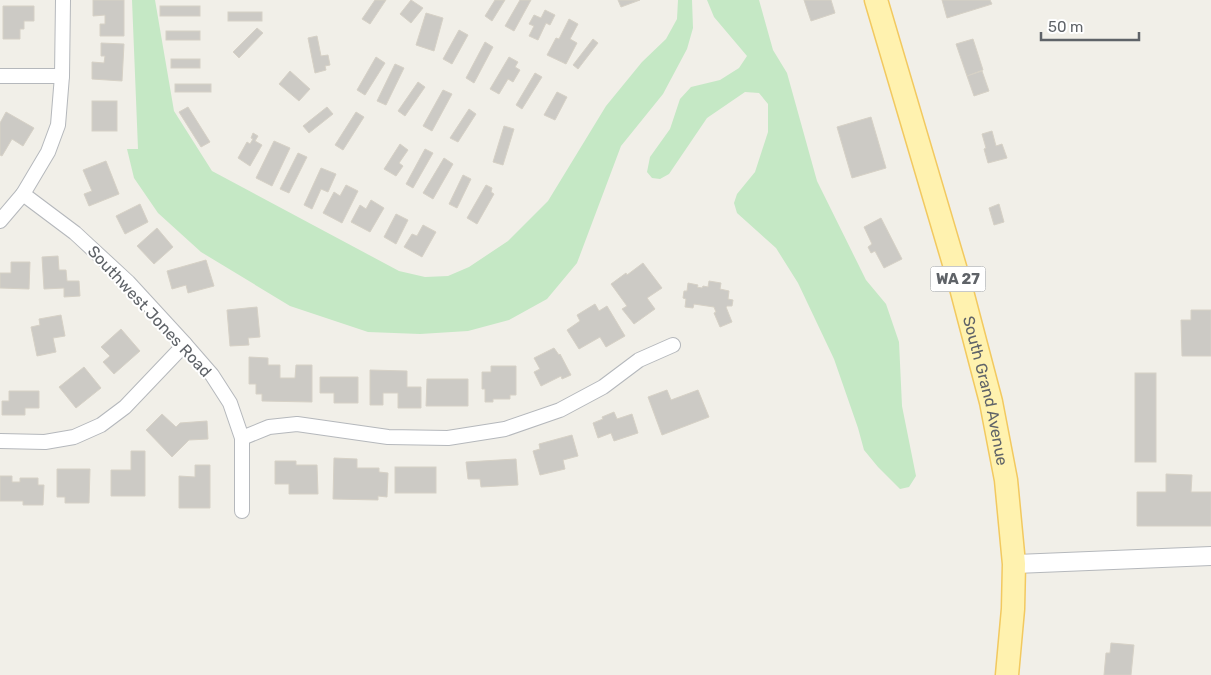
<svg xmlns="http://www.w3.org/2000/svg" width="1211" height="675" font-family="Rubik,sans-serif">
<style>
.green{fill:#c5e8c5}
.building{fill:#cccac5;stroke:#d6d1c6}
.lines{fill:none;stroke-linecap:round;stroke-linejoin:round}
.minor-casing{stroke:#b5b8bc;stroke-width:16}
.tertiary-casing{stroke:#b5b8bc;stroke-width:20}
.primary-casing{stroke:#f2c960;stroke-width:25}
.minor{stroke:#fff;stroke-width:14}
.tertiary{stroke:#fff;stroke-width:18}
.primary{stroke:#fff2af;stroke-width:22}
.labels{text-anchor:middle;stroke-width:4;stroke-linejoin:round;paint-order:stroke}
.shield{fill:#fff;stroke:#8f9295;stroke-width:1}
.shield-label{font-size:15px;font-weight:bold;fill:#5f6368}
.street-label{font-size:16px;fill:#5f6368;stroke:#fff}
</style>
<rect width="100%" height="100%" fill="#f1efe8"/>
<!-- green -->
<g class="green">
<path d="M132,0h23l19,111 38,60 187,100 26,6 23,-1 21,-9 39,-26 40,-40 58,-95 36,-44 24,-23 11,-20 1,-19h14l1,28 -6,21 -24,45 -42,52 -44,117 -30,36 -38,21 -41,11 -48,3 -52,-2 -78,-26 -89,-54 -43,-39 -24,-35 -7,-29h11z"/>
<path d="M707,0h52l14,50 14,23 30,108 49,99 20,24 13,38 3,64 14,70 -7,11 -9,2 -22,-22 -14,-17 -6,-22 -24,-69 -36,-76 -22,-35 -39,-35 -3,-10 3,-9 18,-22 13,-40v-28l-9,-11 -14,-1 -38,26 -38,56 -9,5 -8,-1 -5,-6 3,-15 20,-28 10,-30 11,-12 29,-7 19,-12 8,-12 -33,-39z"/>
</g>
<!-- building -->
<g class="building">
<path d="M93,0h31v36h-24v-12h5v-9l-12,1z"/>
<path d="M375,0h11l-16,24 -8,-5z"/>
<path d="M411,0l12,8 -12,15 -11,-9z"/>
<path d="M495,0h10l-13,21 -7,-5z"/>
<path d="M520,0h11l-17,31 -9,-5z"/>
<path d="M618,0h22l-19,7z"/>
<path d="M804,0h27l4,13 -24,8z"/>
<path d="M942,0h48l2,4 -45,14z"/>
<path d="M3,6h31v15h-10v8h-4v10h-17z"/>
<rect x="160" y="6" width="40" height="10"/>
<path d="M545,10l10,5 -5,10 -4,-2 -8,17 -9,-4 5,-10 -5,-2 5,-9 7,3z"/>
<rect x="228" y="12" width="34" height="9"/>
<path d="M426,13l17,5 -9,33 -18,-6z"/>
<path d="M569,19l9,5 -8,15 7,4 -11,21 -19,-9 9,-17 3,1z"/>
<path d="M257,28l6,5 -24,25 -6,-6z"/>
<path d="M459,30l9,5 -16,29 -9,-5z"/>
<rect x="166" y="31" width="34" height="9"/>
<path d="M317,36l4,20 7,-1 2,10 -5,1 1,4 -11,3 -7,-35z"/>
<path d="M593,39l5,4 -20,26 -5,-4z"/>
<path d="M973,39l10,31 -16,6 -11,-32z"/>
<path d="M485,42l8,5 -19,36 -8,-5z"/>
<path d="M101,43l23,1 -2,37 -30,-2v-17l12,1 1,-7h-4z"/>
<path d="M376,57l9,6 -20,32 -8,-5z"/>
<path d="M509,57l9,5 -3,5 5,3 -7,12 -5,-3 -9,15 -9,-5z"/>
<rect x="171" y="59" width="29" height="9"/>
<path d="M395,64l9,4 -18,37 -9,-4z"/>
<path d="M290,71l20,18 -11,12 -20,-17z"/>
<path d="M982,71l7,20 -15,5 -7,-20z"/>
<path d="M535,73l7,4 -20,32 -6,-4z"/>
<path d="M418,82l7,5 -20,29 -7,-5z"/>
<rect x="175" y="84" width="36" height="8"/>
<path d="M443,90l9,4 -20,37 -9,-5z"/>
<path d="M557,92l10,5 -12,23 -11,-5z"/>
<rect x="92" y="101" width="25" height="30"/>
<path d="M188,107l22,35 -9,5 -22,-35z"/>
<path d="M327,107l6,7 -24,19 -6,-7z"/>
<path d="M469,109l7,5 -18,28 -8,-4z"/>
<path d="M6,112l28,16 -11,18 -11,-7 -10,17 -2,-1v-32z"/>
<path d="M356,112l8,5 -21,33 -8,-5z"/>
<path d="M871,117l15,51 -34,10 -15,-51z"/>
<path d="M504,126l10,3 -11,36 -10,-3z"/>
<path d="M992,131l4,15 6,-2 5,14 -19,5 -4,-14 2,-1 -4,-14z"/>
<path d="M253,133l5,3 -3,5 7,4 -12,21 -12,-8 9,-16 3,2 3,-5 -2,-1z"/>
<path d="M274,141l16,7 -18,38 -16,-8z"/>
<path d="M400,144l8,6 -9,13 4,3 -7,10 -12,-7z"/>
<path d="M425,149l8,4 -20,35 -7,-4z"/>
<path d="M298,153l9,4 -18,36 -9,-4z"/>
<path d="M444,158l9,6 -20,35 -10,-6z"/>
<path d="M106,161l13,33 -30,12 -5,-12 8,-3 -9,-21z"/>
<path d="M321,168l15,6 -8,18 -7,-3 -9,20 -8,-4z"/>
<path d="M463,175l8,4 -14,29 -8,-4z"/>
<path d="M346,185l12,6 -16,32 -19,-10 11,-21 6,4z"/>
<path d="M486,185l6,3 -1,4 3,2 -17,30 -10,-6z"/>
<path d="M371,200l13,8 -14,24 -19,-10 9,-17 6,4z"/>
<path d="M140,204l8,18 -23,12 -9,-18z"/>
<path d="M999,204l5,18 -10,3 -5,-17z"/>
<path d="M396,214l12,6 -12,24 -12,-7z"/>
<path d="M881,218l21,41 -18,9 -9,-17 -4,2 -3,-6 4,-3 -8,-17z"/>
<path d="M423,225l13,7 -14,25 -18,-10 8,-13 5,2z"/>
<path d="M157,228l16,19 -19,17 -17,-18z"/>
<path d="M58,256l1,14h7l1,11h12l1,15 -16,1v-9l-20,1 -2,-32z"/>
<path d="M206,260l8,26 -26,7 -2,-8 -14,4 -5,-18z"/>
<path d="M11,262h19l-1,27 -29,-1v-15h11z"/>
<path d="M643,263l19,25 -15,10 8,11 -21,15 -12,-15 5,-3 -16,-22 15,-11 1,2z"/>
<path d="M709,281l12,2 -1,6 9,2 -1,8 5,1 -1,6h-5l-1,1 6,15 -12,5 -6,-14 2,-1 -2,-5 -20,-3 -1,4 -8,-1 1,-8 -3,-1 1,-7h3l1,-8 10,2 -1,2 5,1 1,-2 5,1z"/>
<path d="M595,304l4,7 8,-5 18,30 -19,11 -6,-10 -21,12 -12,-19 13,-9 -3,-6z"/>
<path d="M257,307l3,30 -12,1 1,7 -19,1 -3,-36z"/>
<path d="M1191,310h20v46h-29l-1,-36h10z"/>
<path d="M61,315l4,21 -12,2 3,14 -19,4 -6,-29 9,-2 -1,-6z"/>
<path d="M121,329l19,22 -26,23 -11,-12 7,-6 -9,-9z"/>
<path d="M554,348l5,7 1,-1 11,21 -9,4 -1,-3 -20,10 -7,-14 6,-3 -6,-11z"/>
<path d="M249,357l19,1v7h12v13h15l1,-13h16v37l-50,-1v-7h-6v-10h-7z"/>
<path d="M491,366h25v29h-6v4h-17v3h-8v-13h-3v-17h9z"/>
<path d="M84,367l17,21 -25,20 -17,-21z"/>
<path d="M370,370l37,1v16h14v21h-23v-15h-15v12h-13z"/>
<rect x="1135" y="373" width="21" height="89"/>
<path d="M320,377h38v26h-24v-10h-14z"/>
<path d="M427,379h41v27h-42z"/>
<path d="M667,390l4,10 27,-10 11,27 -47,18 -14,-38z"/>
<path d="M9,391h30v17h-14v7h-23v-14h7z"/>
<path d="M614,412l3,7 15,-5 6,19 -24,8 -3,-8 -13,5 -5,-15 10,-4 -1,-2z"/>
<path d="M162,414l14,13 4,-4 27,-2 1,18 -19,1 -17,17 -26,-27z"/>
<path d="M572,435l6,21 -15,4 2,9 -25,6 -7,-24 7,-2 -1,-5z"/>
<path d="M131,451h14v45h-34v-26h20z"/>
<path d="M334,458l23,1v9h22v4l9,1 -1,24 -9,-1v4l-45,-1z"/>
<path d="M516,459l2,26 -37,2 -1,-8h-12l-2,-17z"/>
<path d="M275,461h21v4h21l1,29h-29v-10h-14z"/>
<path d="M195,465h15v43h-31v-32l16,1z"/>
<rect x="395" y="467" width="41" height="26"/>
<path d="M57,469h33l-1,34h-24v-6h-8z"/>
<path d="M1166,474l26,1 -1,17h20v34h-74v-34h29z"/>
<path d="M0,476h12v6h8v-4h18v7h6l-1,20h-20v-4h-23z"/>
<path d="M1111,643l23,2 -3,30h-27l2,-22h4z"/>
</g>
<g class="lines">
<defs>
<g id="minor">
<path d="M0,76h62"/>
<path d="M23,194l52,39 53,49 57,62 27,31 18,28 12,35v73"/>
<path d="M0,221l23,-27 25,-42 10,-27 4,-49 1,-76"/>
<path d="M242,438l27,-11 28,-3 91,13 60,1 57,-9 55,-19 43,-23 36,-27 34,-15"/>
<path d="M0,441l45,1 29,-5 27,-12 24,-18 60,-63"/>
</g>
<path id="tertiary" d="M1014,564l197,-8"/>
<g id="primary">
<path id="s1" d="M876,0l84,284 31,118 15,78 8,84 -1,45 -6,66"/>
</g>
</defs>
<!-- minor casing -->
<use href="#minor" class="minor-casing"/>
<!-- tertiary casing -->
<use href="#tertiary" class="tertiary-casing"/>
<!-- primary casing -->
<use href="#primary" class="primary-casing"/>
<!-- minor -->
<use href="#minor" class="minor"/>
<!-- tertiary -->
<use href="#tertiary" class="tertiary"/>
<!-- primary -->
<use href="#primary" class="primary"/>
</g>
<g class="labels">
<!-- shield labels -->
<rect class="shield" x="930.5" y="266.5" width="55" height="25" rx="4"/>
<g class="shield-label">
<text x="958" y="284">WA 27</text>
</g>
<!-- street labels -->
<g class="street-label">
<text transform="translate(150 311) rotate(47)" y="6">Southwest Jones Road</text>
<text dy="6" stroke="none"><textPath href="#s1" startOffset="406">South Grand Avenue</textPath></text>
</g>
</g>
<!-- scale -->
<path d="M1041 32v8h98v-8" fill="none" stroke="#5f6368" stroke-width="2.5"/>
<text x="1048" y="32" font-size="15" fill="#5f6368" stroke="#ffffff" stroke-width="4" paint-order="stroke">50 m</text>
</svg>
